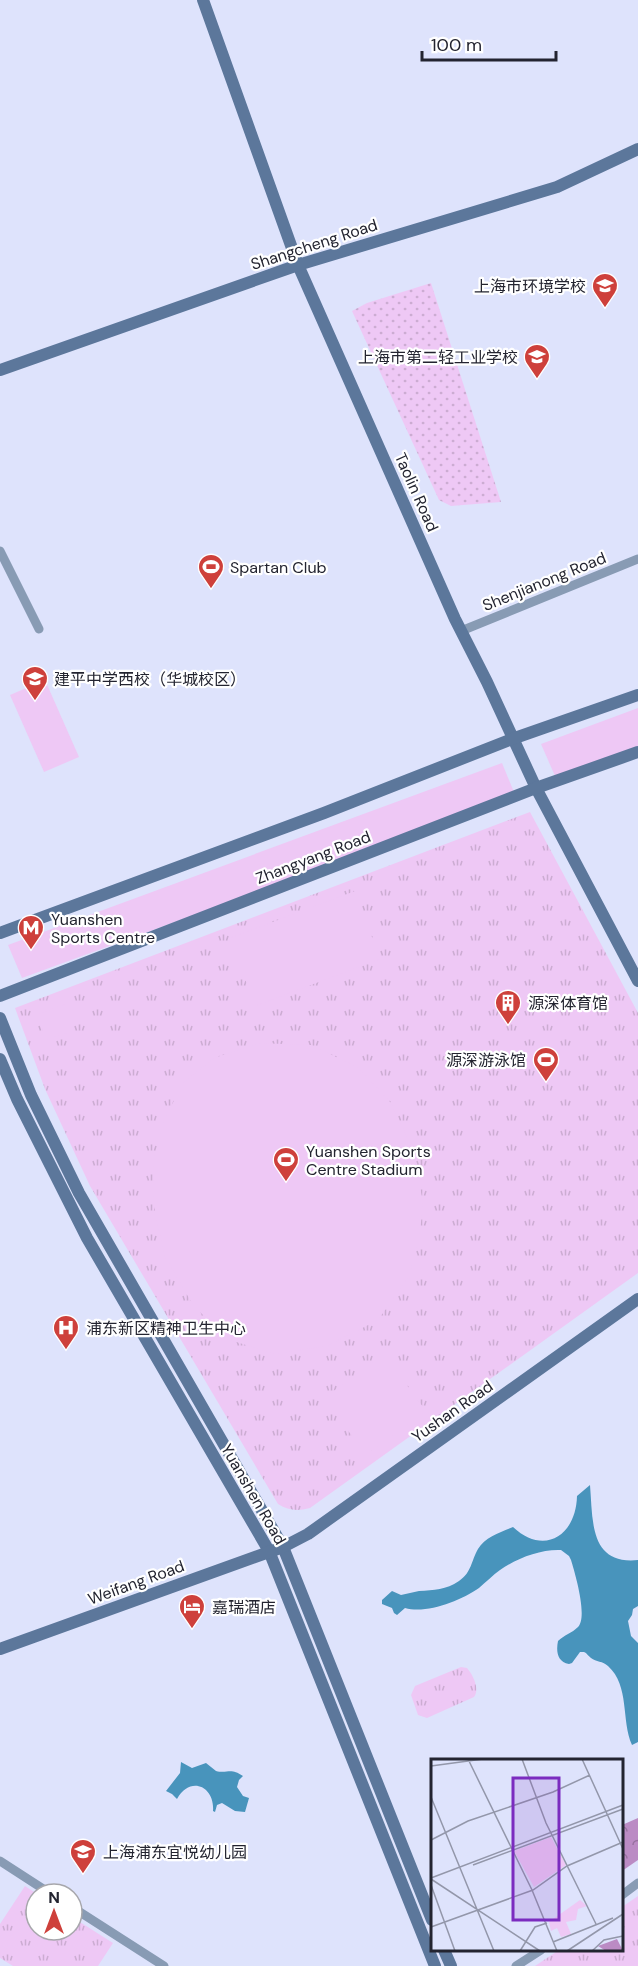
<svg xmlns="http://www.w3.org/2000/svg" width="638" height="1966" font-family="'DM Sans','Noto Sans SC',sans-serif">
<style>
.grass{fill:url(#grass-dots)}
.forest{fill:url(#forest-crowns)}
.park{fill:url(#park-tufts)}
.garden{fill:#eec8f5}
.water{fill:#4894bc}
.lines{fill:none;stroke-linecap:round;stroke-linejoin:round}
.street{stroke:#889bb4;stroke-width:9}
.secondary{stroke:#5c779b;stroke-width:12}
.labels{text-anchor:middle;stroke-width:4.5;stroke-linejoin:round;paint-order:stroke}
.street-label{font-size:16px;fill:#232430;stroke:#fff}
.poi-label{font-size:16px;fill:#232430;stroke:#fff;text-anchor:start}
.inset-road{fill:none;stroke:#9397aa;stroke-width:1.5}
.view{fill:#7b2cbf;fill-opacity:0.15;stroke:#7b2cbf;stroke-width:3}
.inset-edge{fill:none;stroke:#232430;stroke-width:3}
</style>
<defs>
<pattern id="grass-dots" width="8" height="8" patternUnits="userSpaceOnUse" patternTransform="scale(1.5)"><rect width="8" height="8" fill="#eec8f5"/><path d="M2 2h.1M6 6h.1" fill="none" stroke="#ccacd2" stroke-width="1.8" stroke-linecap="round"/></pattern>
<pattern id="forest-crowns" width="20" height="18" patternUnits="userSpaceOnUse" patternTransform="scale(1.5)"><rect width="20" height="18" fill="#bb8bc4"/><path d="M2 6a3 3 0 1 1 6 0M12 15a3 3 0 1 1 6 0" fill="none" stroke="#9871a0"/></pattern>
<pattern id="park-tufts" width="24" height="20" patternUnits="userSpaceOnUse" patternTransform="scale(1.5)"><rect width="24" height="20" fill="#eec8f5"/><path d="M3 7l-1-3M5 7V3M7 7l1-3M15 17l-1-3M17 17v-4M19 17l1-3" fill="none" stroke="#ccacd2"/></pattern>
</defs>
<rect width="100%" height="100%" fill="#dee3fc"/>
<!-- grass -->
<path class="grass" d="M431,283l70,219 -50,4 -12,-6 -87,-189 15,-8z"/>
<!-- forest -->
<path class="forest" d="M638,1818v42l-16,11v-46z"/>
<!-- park -->
<g class="park">
<path d="M530,812l108,201v260l-328,235c-12,3 -21,3 -32,-4l-188,-318 -45,-97 -30,-81z"/>
<path d="M461,1667l6,1c6,7 13,21 7,29l-47,21 -9,-3 -7,-20 4,-9z"/>
<path d="M25,1886l12,8 -1,36h36v-13l41,26 -15,23h-85l-13,-8v-34z"/>
<path d="M638,1896v70h-103l24,-16h63v-43z"/>
</g>
<!-- garden -->
<g class="garden">
<path d="M45,680l34,77 -35,15 -34,-77z"/>
<path d="M638,708v38l-83,30 -14,-32z"/>
<path d="M502,763l14,34 -494,181 -14,-33z"/>
<path d="M355,891l25,68 -125,47 -25,-68z"/>
<path d="M65,1004l10,26 -29,10 -9,-25z"/>
<path d="M259,1043l52,2 48,23 32,35 23,48 9,53 -4,36 -10,36 -31,44 -51,26 -53,8 -47,-15 -34,-34 -29,-50 -10,-49 -1,-44 12,-44 18,-35 31,-25z"/>
<path d="M384,1354l42,57 -60,44 -42,-57z"/>
</g>
<!-- water -->
<g class="water">
<path d="M590,1485c3,35 -1,80 48,75v46l-5,3 -1,6 -4,6 3,15 7,7v99l-6,3c-11,-25 -2,-59 -24,-79 -5,-5 -12,-4 -17,-8 -3,-2 -4,-5 -7,-6h-4l-8,11 -3,1c-12,-2 -13,-13 -11,-23 6,-6 14,-8 20,-14 10,-10 -3,-54 -7,-67l-2,-4 -8,-6c-20,-1 -44,8 -61,20 -7,5 -14,12 -21,18 -19,13 -52,26 -74,20l-8,7 -3,-2 -2,-5 -10,-4v-4l10,-9 9,4c6,-1 12,-3 18,-4 15,-1 27,-1 40,-10 13,-9 12,-20 19,-32 7,-12 23,-17 35,-22 31,29 63,9 64,-31z"/>
<path d="M181,1762l11,6 14,-5 10,8c12,3 14,-4 27,5l-4,4 -2,7 6,9 6,2 -4,14 -10,-1 -13,-8 -5,2 -2,7 -2,-1c2,-25 -23,-36 -36,-12l-5,-5 -6,-3 14,-18z"/>
</g>
<g class="lines">
<!-- street -->
<g class="street">
<path d="M0,551l39,78"/>
<path d="M461,631l177,-72"/>
<path d="M0,1861l51,33"/>
<path d="M622,1895l16,-12"/>
<path d="M72,1907l92,59"/>
<path d="M516,1966l25,-16"/>
</g>
<!-- secondary -->
<g class="secondary">
<path d="M203,0l95,265 157,354 32,63 49,106 102,193"/>
<path d="M0,370l298,-105 259,-78 81,-38"/>
<path d="M0,933l324,-120 188,-74 126,-44"/>
<path d="M0,996l536,-208 102,-36"/>
<path d="M0,1018l31,77 48,98 204,354 149,373"/>
<path d="M0,1059l17,40 70,139 182,313 166,415"/>
<path d="M0,1649l283,-102 25,-13 330,-235"/>
<path d="M444,1950l7,16"/>
</g>
</g>
<!-- icons -->
<defs>
<symbol id="school-pin" viewBox="-11 -11 22 30"><path d="M0 17L-7.5 6A9.5 9.5 0 1 1 7.5 6Z" fill="#ce403b" stroke="#fff"/><path d="M0-5L7-2L0 1L-7-2ZM-4 1L0 2.5L4 1V4Q0 6-4 4Z" fill="#fff"/></symbol>
<symbol id="stadium-pin" viewBox="-11 -11 22 30"><path d="M0 17L-7.5 6A9.5 9.5 0 1 1 7.5 6Z" fill="#ce403b" stroke="#fff"/><path d="M0-5a6.5 5 0 1 0 0 10a6.5 5 0 1 0 0-10ZM-3.5-1.8h7v3.6h-7Z" fill="#fff"/></symbol>
<symbol id="metro-pin" viewBox="-11 -11 22 30"><path d="M0 17L-7.5 6A9.5 9.5 0 1 1 7.5 6Z" fill="#ce403b" stroke="#fff"/><path d="M-5.5 5V-5H-3L0 0L3-5H5.5V5H3V-.5L0 4L-3-.5V5Z" fill="#fff"/></symbol>
<symbol id="building-pin" viewBox="-11 -11 22 30"><path d="M0 17L-7.5 6A9.5 9.5 0 1 1 7.5 6Z" fill="#ce403b" stroke="#fff"/><path d="M-4-6H4V6H1V3H-1V6H-4ZM-2.5-4.3h1.7v1.8h-1.7ZM.8-4.3h1.7v1.8H.8ZM-2.5-1h1.7V.8h-1.7ZM.8-1h1.7V.8H.8Z" fill="#fff"/></symbol>
<symbol id="hospital-pin" viewBox="-11 -11 22 30"><path d="M0 17L-7.5 6A9.5 9.5 0 1 1 7.5 6Z" fill="#ce403b" stroke="#fff"/><path d="M-5-5h3v3.5h4V-5h3V5h-3V1.5h-4V5h-3Z" fill="#fff"/></symbol>
<symbol id="hotel-pin" viewBox="-11 -11 22 30"><path d="M0 17L-7.5 6A9.5 9.5 0 1 1 7.5 6Z" fill="#ce403b" stroke="#fff"/><path d="M-6-4.5h1.5V1H6V5H4.5V3h-9V5H-6ZM-4 0a1.8 1.8 0 1 1 3.6 0ZM.5 0V-2.5h3Q6-2.5 6 0Z" fill="#fff"/></symbol>
</defs>
<g fill-rule="evenodd">
<use href="#school-pin" x="590" y="271" width="30" height="40"/>
<use href="#school-pin" x="522" y="342" width="30" height="40"/>
<use href="#stadium-pin" x="196" y="552" width="30" height="40"/>
<use href="#school-pin" x="20" y="664" width="30" height="40"/>
<use href="#metro-pin" x="16" y="913" width="30" height="40"/>
<use href="#building-pin" x="493" y="988" width="30" height="40"/>
<use href="#stadium-pin" x="531" y="1045" width="30" height="40"/>
<use href="#stadium-pin" x="271" y="1145" width="30" height="40"/>
<use href="#hospital-pin" x="51" y="1313" width="30" height="40"/>
<use href="#hotel-pin" x="177" y="1592" width="30" height="40"/>
<use href="#school-pin" x="68" y="1837" width="30" height="40"/>
</g>
<g class="labels">
<!-- street labels -->
<g class="street-label">
<text transform="translate(314 244) rotate(-18)" y="6">Shangcheng Road</text>
<text transform="translate(417 492) rotate(66)" y="6">Taolin Road</text>
<text transform="translate(544 581) rotate(-22)" y="6">Shenjianong Road</text>
<text transform="translate(313 857) rotate(-21)" y="6">Zhangyang Road</text>
<text transform="translate(452 1411) rotate(-35)" y="6">Yushan Road</text>
<text transform="translate(254 1494) rotate(60)" y="6">Yuanshen Road</text>
<text transform="translate(136 1582) rotate(-20)" y="6">Weifang Road</text>
</g>
<!-- poi labels -->
<g class="poi-label">
<text x="586" y="292" text-anchor="end">上海市环境学校</text>
<text x="518" y="363" text-anchor="end">上海市第二轻工业学校</text>
<text x="230" y="573">Spartan Club</text>
<text x="54" y="685">建平中学西校（华城校区）</text>
<text x="51" y="925">Yuanshen<tspan x="51" dy="18">Sports Centre</tspan></text>
<text x="528" y="1009">源深体育馆</text>
<text x="526" y="1066" text-anchor="end">源深游泳馆</text>
<text x="306" y="1157">Yuanshen Sports<tspan x="306" dy="18">Centre Stadium</tspan></text>
<text x="86" y="1334">浦东新区精神卫生中心</text>
<text x="212" y="1613">嘉瑞酒店</text>
<text x="103" y="1858">上海浦东宜悦幼儿园</text>
</g>
</g>
<!-- overview -->
<g transform="translate(431 1759)">
<rect width="192" height="192" fill="#dee3fc"/>
<path d="M186,180l6,12h-17l-8,-5z" fill="#bb8bc4"/>
<path d="M120,78l15,28 -32,22 -20,-36zM149,141l7,6 -9,3 -2,11 -10,2 5,12 -10,3 -4,-9 -6,3 -2,-9z" fill="#eec8f5"/>
<path d="M93 106a10 10 0 1 1 20 0a10 10 0 1 1-20 0Z" fill="#eec8f5"/>
<path class="inset-road" d="M37,0l64,131 25,61M91,0l24,64 50,101M151,0l41,90M0,7l52,-7M0,38l63,154M0,81l37,-19 85,-29 37,-17M42,106l150,-56M0,119l192,-73M0,120l109,72M0,126l24,66M0,168l102,-37 34,-24 56,-24M122,183l60,-24M89,192l15,-24 12,-4M136,192l56,-37M161,192l12,-11 19,-4"/>
<path class="view" d="M82,19h46v142h-46z"/>
<rect width="192" height="192" class="inset-edge"/>
</g>
<!-- north arrow -->
<g transform="translate(54 1912)"><circle r="28" fill="#ffffff" stroke="#a7a7ac" stroke-width="1.5"/>
<path d="M0-4.5L10 22L0 15L-10 22Z" fill="#ce403b"/>
<text y="-9" font-size="16" font-weight="bold" text-anchor="middle" fill="#232430">N</text>
</g>
<!-- scale -->
<path d="M422 51v9h134v-9" fill="none" stroke="#232430" stroke-width="3"/>
<text x="431" y="51" font-size="18" fill="#232430" stroke="#ffffff" stroke-width="4.5" paint-order="stroke">100 m</text>
</svg>
